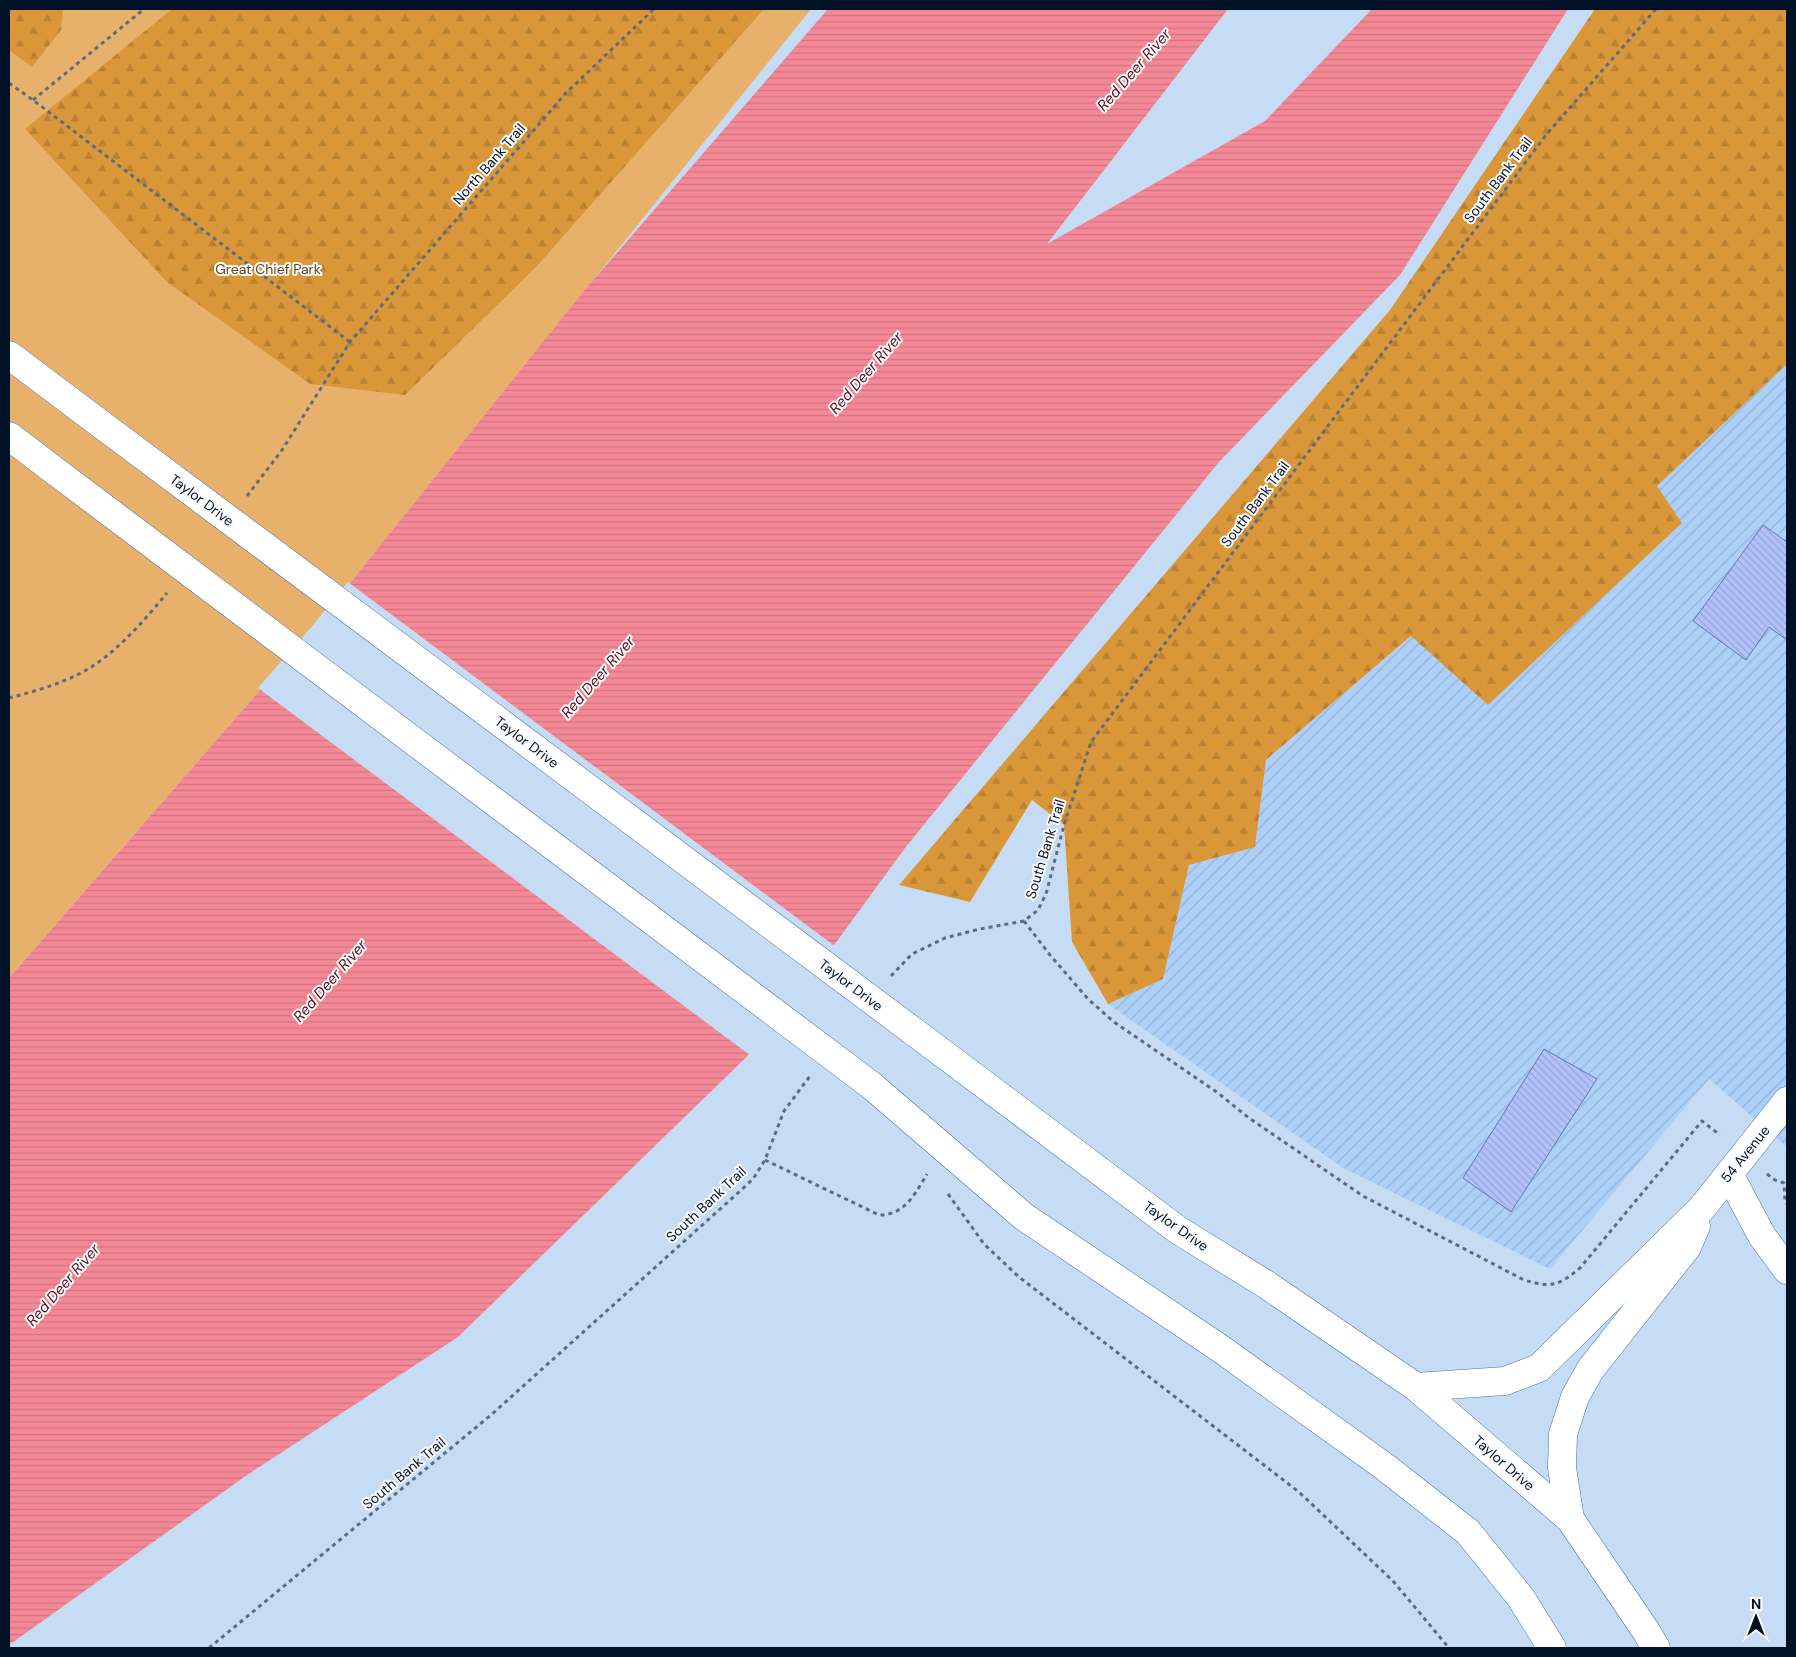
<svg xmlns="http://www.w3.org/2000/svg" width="1796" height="1657" font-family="'DM Sans',sans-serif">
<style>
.industrial{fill:url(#industrial-furrows)}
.green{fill:#e8b16b}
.forest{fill:url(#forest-firs)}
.water{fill:url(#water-rules)}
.pier{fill:#c6dcf4}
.building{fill:url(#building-back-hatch);stroke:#6475b6}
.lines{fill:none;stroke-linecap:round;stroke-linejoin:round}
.secondary-casing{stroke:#4073aa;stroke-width:29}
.path{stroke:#5a6d84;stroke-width:3;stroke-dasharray:4 4;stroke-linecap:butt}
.secondary{stroke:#fff;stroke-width:28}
.secondary-bridge-casing{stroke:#4073aa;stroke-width:29;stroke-linecap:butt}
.secondary-bridge{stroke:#fff;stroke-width:28}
.labels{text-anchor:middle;stroke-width:4;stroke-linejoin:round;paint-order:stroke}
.street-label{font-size:14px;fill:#011227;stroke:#fafafa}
.park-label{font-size:14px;fill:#61441f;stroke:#fafafa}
.water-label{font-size:15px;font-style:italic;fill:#520f1f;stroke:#fafafa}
</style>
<defs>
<pattern id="industrial-furrows" width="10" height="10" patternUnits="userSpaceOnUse" patternTransform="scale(1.25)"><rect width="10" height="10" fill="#add0f8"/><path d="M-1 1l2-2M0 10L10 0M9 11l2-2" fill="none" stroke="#93b2d5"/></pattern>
<pattern id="forest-firs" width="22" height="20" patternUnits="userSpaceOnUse" patternTransform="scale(1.25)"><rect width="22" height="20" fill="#da9739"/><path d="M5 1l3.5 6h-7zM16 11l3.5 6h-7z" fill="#b98132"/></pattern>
<pattern id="water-rules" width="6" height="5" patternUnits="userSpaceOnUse" patternTransform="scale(1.25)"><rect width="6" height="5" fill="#f58897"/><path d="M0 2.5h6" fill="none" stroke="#d07482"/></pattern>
<pattern id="building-back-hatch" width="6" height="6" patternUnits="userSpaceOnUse" patternTransform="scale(1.25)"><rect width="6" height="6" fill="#b1c2fa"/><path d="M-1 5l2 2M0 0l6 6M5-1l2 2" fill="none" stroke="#96a6d6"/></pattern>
</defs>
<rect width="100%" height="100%" fill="#c6dcf4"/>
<!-- industrial -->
<path class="industrial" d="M1787,364v783l-78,-68 -159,190 -207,-101 -235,-164 55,-25 26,-114 66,-18 11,-87 146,-124 76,69 194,-182 -26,-37z"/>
<!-- green -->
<path class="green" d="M9,9h802l-496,618 -306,351z"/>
<!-- forest -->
<g class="forest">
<path d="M9,9h54l-2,21 -29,37 -23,-17z"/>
<path d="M172,9h592l-228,258 -131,128 -95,-11 -143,-102 -142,-153z"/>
<path d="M1595,9h192v355l-130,122 25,37 -194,182 -77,-69 -145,124 -11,87 -66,18 -26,114 -55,25 -36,-62 -8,-117 -32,-25 -62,102 -71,-17 491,-575z"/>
</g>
<!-- water -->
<path class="water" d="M828,9h400l-181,235 218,-123 107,-112h196l-168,266 -181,187 -314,386 -138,189 -309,300 -211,138 -238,170v-667l306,-351 268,-335z"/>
<!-- pier -->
<path class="pier" d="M348,582l488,365 -67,92 -18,17 -493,-368 55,-63z"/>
<!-- building -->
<g class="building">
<path d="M1763,525l24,17v98l-18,-13 -23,33 -53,-39z"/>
<path d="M1544,1049l53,30 -86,133 -48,-34z"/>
</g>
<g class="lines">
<defs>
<g id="secondary">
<path d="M9,355l81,61"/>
<path d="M9,436l42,32"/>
<path d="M913,1031l265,199 89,55 149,102 154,132 76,112 10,17"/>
<path d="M872,1086l151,130 198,133 164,118 83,65 53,66 31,50"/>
<path d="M1729,1174l33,62 25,34"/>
<path d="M1416,1387l89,-6 34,-13 163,-160 85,-107"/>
<path d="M1570,1519l-8,-51 1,-34 12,-37 15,-27 97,-123 9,-21"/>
</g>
</defs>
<!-- secondary casing -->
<use href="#secondary" class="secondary-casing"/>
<!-- path -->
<g class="path">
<path d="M9,83l24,17 317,242"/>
<path d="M33,100l111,-91"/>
<path d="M247,496l35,-46 68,-108 216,-249 88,-84"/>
<path d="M9,698c23,-6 48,-13 70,-24 34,-17 64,-52 88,-81"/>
<path d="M1024,921l26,34 38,44 26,23 104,71 31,25 114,78 161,84c28,8 34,6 56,-12l122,-147 18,14"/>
<path d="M891,976l21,-22 33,-16 35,-9 44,-8 14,-11 8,-16 18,-69 27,-83 455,-607 110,-126"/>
<path d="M765,1160l114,55c26,0 36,-21 48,-41"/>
<path d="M1767,1174l8,6 9,3 1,18 2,3"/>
<path d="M948,1194l36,50 35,33 280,215 94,89 56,67"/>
<path d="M209,1648l282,-233 248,-223 14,-13 12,-19 19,-49 26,-35"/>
</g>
<!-- secondary -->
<use href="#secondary" class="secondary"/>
<defs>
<g id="secondary-bridge">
<path d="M90,416l823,615"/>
<path d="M51,468l821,618"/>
</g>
</defs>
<!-- secondary-bridge casing -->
<use href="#secondary-bridge" class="secondary-bridge-casing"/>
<!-- secondary-bridge -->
<use href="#secondary-bridge" class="secondary-bridge"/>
</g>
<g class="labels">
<!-- street labels -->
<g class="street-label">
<text transform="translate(489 164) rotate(-49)" y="5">North Bank Trail</text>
<text transform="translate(1498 180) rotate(-53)" y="5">South Bank Trail</text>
<text transform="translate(202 500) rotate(37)" y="5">Taylor Drive</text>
<text transform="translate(1255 504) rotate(-53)" y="5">South Bank Trail</text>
<text transform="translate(527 742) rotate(37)" y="5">Taylor Drive</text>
<text transform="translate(1045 849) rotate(-73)" y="5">South Bank Trail</text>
<text transform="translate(851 985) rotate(37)" y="5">Taylor Drive</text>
<text transform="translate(1745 1154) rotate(-51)" y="5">54 Avenue</text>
<text transform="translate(706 1204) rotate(-43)" y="5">South Bank Trail</text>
<text transform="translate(1176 1226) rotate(35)" y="5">Taylor Drive</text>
<text transform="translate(1504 1463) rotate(41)" y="5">Taylor Drive</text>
<text transform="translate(404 1473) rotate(-40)" y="5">South Bank Trail</text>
</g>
<!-- park labels -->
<g class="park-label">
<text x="268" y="274">Great Chief Park</text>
</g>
<!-- water labels -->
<g class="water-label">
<text transform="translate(1134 70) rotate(-49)" y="5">Red Deer River</text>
<text transform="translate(866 373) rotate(-49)" y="5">Red Deer River</text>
<text transform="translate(598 677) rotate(-49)" y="5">Red Deer River</text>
<text transform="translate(330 981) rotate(-49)" y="5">Red Deer River</text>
<text transform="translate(63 1285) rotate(-49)" y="5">Red Deer River</text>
</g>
</g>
<!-- border -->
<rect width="1796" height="1657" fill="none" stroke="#011227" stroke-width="20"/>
<!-- north arrow -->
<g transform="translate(1756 1617)" stroke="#fafafa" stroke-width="4" paint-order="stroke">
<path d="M0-4L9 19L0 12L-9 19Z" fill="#011227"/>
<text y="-8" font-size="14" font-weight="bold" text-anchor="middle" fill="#011227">N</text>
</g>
</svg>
